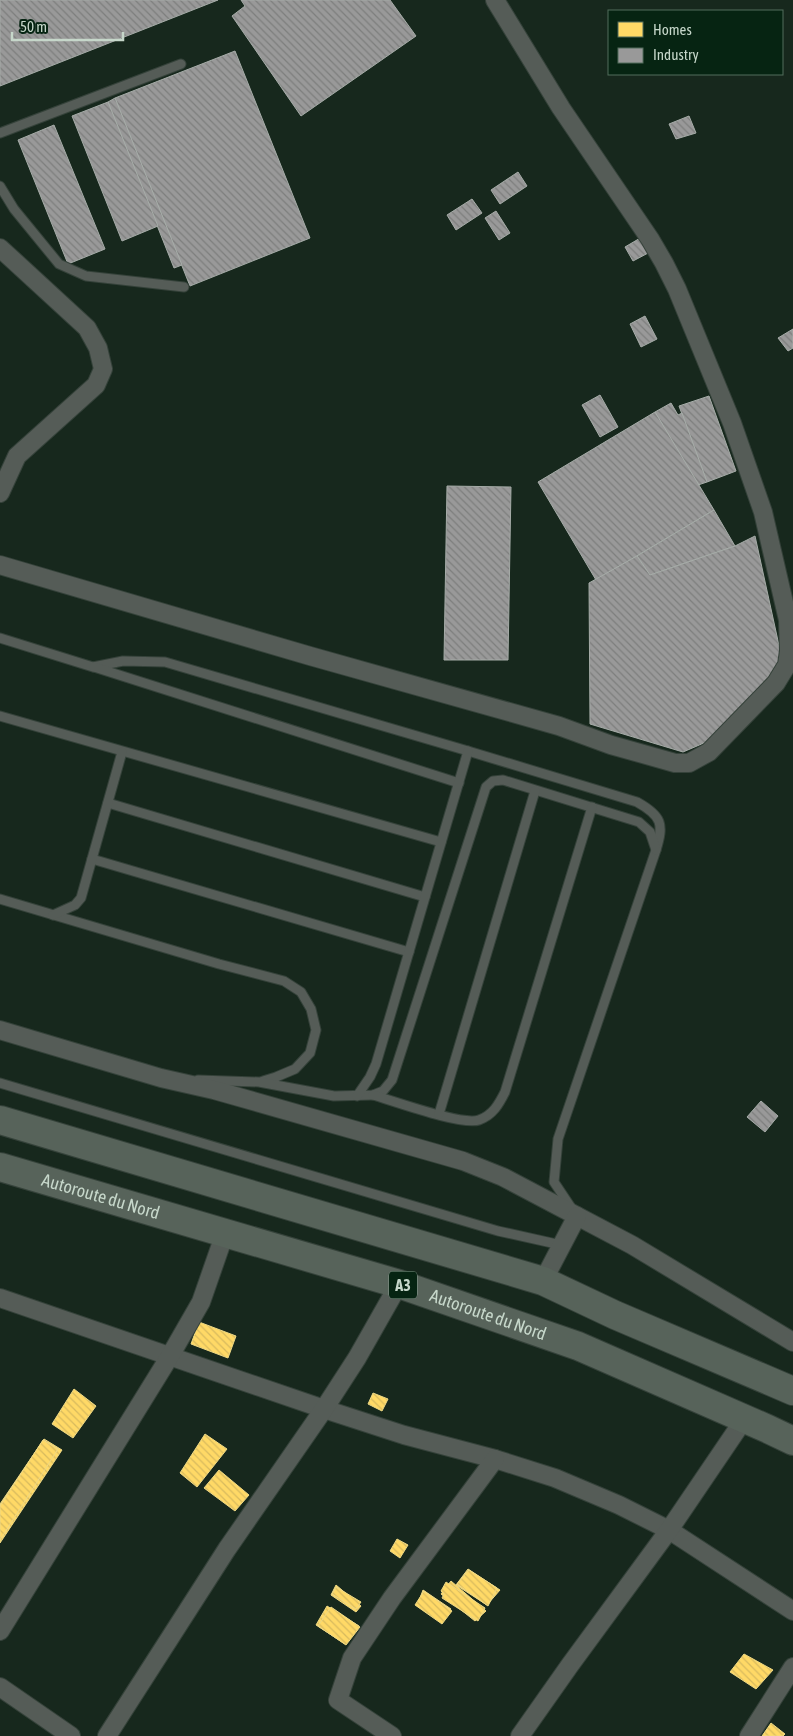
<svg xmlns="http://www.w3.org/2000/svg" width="793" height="1736" font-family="'Asap Condensed',sans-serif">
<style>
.homes{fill:url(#homes-back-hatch);stroke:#eed884}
.industry{fill:url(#industry-back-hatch);stroke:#a6aca8}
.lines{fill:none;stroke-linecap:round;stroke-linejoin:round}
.service-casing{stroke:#35423a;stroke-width:11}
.minor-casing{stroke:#35423a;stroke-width:20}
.motorway-casing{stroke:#35423a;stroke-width:30}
.service{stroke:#555c57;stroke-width:9}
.minor{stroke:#555c57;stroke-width:18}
.motorway{stroke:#57635a;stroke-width:28}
.labels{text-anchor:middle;stroke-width:5;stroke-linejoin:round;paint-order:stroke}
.shield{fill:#062412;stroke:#8ca193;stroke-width:1}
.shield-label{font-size:16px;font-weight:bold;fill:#c6d7ca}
.street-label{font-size:18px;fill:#c6d7ca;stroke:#062412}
</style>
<defs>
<pattern id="homes-back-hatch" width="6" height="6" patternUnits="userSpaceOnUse" patternTransform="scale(1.25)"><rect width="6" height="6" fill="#ffd966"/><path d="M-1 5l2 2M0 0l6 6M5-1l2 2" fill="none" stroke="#d8ba5e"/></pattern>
<pattern id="industry-back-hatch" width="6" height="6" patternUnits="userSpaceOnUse" patternTransform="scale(1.25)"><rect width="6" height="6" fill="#999"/><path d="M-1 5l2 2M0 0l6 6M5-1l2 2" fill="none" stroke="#7d7e7d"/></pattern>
</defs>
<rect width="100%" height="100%" fill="#17281d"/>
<!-- homes -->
<g class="homes">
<path d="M199,1322l37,14 -8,22 -37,-14z"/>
<path d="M74,1389l22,17 -23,32 -21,-14z"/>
<path d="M373,1393l15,6 -6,12 -14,-7z"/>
<path d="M205,1434l22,15 -30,38 -17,-14z"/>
<path d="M44,1439l18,11 -62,93v-39z"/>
<path d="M43,1440l15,9 -58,91v-34z"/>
<path d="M219,1470l30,25 -14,16 -31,-23z"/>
<path d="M397,1539l11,6 -8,13 -10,-7z"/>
<path d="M468,1569l32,21 -13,15 -31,-20z"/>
<path d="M469,1570l28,18 -9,18 -31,-22z"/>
<path d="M451,1581l35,30 -11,10 -34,-27z"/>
<path d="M446,1582l39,26 -7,13 -36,-23 2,-4 -3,-3z"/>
<path d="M336,1585l25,21 -5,6 -25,-17z"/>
<path d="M336,1587l25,15 -5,7 -24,-15z"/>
<path d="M423,1590l28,19 -10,12 -24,-15z"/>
<path d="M424,1591l28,20 -10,13 -27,-19z"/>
<path d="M327,1606l32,20 -14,18 -29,-19z"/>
<path d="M331,1607l29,20 -14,18 -28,-19z"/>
<path d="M744,1654l29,16 -17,19 -26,-17z"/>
<path d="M771,1723l14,11 -2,2h-21z"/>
</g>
<!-- industry -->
<g class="industry">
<path d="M0,0h218l-218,86z"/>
<path d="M241,0h149l26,36 -115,80 -69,-100 13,-10z"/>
<path d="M235,51l75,187 -120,48 -75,-188z"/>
<path d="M115,98l67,167 -8,3 -66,-166z"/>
<path d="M108,102l50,124 -36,15 -50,-125z"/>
<path d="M689,116l7,17 -20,6 -7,-15z"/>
<path d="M54,125l51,124 -37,15 -50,-124z"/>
<path d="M518,172l9,14 -27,18 -9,-14z"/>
<path d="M472,199l10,14 -26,17 -9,-15z"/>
<path d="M496,211l14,22 -11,7 -14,-22z"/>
<path d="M642,237l8,15 -17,9 -8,-14z"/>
<path d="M645,316l12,23 -16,8 -11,-23z"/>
<path d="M793,329v19l-5,3 -10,-13z"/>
<path d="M600,395l18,32 -18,10 -18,-32z"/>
<path d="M709,396l27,75 -29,11 -28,-76z"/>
<path d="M671,403l7,12 4,-2 25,69 -9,3 -43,-73z"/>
<path d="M655,412l59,98 -118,70 -58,-98z"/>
<path d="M447,486l64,1 -3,173h-64z"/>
<path d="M714,510l21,36 -85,29 -13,-19z"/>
<path d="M755,536l25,114 1,14 -15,22 -48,51 -35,15 -93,-28 -1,-141 48,-27 13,19 85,-29z"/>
<path d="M761,1101l17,15 -13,16 -18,-15z"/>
</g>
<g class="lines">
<defs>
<g id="service">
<path d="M0,133l181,-69"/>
<path d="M0,186l14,23 45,55 27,12 98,11"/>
<path d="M0,638l93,29 30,-6 42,1 303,89 169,51c25,14 27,22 19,48l-98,289 -4,43 18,27"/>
<path d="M94,667l365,116"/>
<path d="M0,716l441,126"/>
<path d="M108,803l317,94"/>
<path d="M92,859l317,93"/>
<path d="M0,899l219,65 65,17 17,11 10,17 5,21 -6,23 -15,16 -19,8 -13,4"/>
<path d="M53,915l22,-10 6,-7 41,-146"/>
<path d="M198,1080l61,2 75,14 39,-1 10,-4 9,-11 94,-293 7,-6 10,-1 136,42 11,10 6,18"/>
<path d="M0,1083l498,148 63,14"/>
<path d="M373,1095c21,6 89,31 106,25 14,-5 20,-16 26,-28l87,-285"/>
<path d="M357,1096l13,-19 6,-13 92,-313"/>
<path d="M439,1114l96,-323"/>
</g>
<g id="minor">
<path d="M0,248l87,80 11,20 5,21 -7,16 -79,71 -17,37"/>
<path d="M0,565l310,91 249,70 52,19 64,18h14l20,-11 67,-69 11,-18 2,-14 -1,-31 -25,-108 -31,-89 -55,-134 -13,-26 -14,-24 -89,-131 -66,-108"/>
<path d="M0,1030l161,48 53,12 249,71 40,16 129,68 161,97"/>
<path d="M543,1281l34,-65"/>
<path d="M0,1298l324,111 80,26 91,24 60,19 64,27 50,25 124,81"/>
<path d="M0,1631l170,-275 31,-54 24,-69"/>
<path d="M0,1687l71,49"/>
<path d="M107,1736l120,-187 97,-140 33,-51 42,-74"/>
<path d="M392,1736l-54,-36 14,-42 40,-60 103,-139"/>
<path d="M520,1736l50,-71 99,-135 76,-112"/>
<path d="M749,1736l44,-69"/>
</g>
<g id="motorway">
<path d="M0,1120l543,161 72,34 178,76"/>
<path id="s1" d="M0,1167l399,117 179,62 190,83 25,12"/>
</g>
</defs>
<!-- service casing -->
<use href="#service" class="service-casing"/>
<!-- minor casing -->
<use href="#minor" class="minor-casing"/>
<!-- motorway casing -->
<use href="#motorway" class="motorway-casing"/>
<!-- service -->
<use href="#service" class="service"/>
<!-- minor -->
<use href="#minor" class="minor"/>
<!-- motorway -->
<use href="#motorway" class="motorway"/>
</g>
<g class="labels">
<!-- shield labels -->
<rect class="shield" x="389" y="1271.5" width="28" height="27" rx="4"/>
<g class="shield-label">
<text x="403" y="1291">A3</text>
</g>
<!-- street labels -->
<g class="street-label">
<text dy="6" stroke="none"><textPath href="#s1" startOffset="105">Autoroute du Nord</textPath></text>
<text dy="6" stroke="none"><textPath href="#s1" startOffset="510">Autoroute du Nord</textPath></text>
</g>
</g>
<!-- legend -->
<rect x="608" y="10" width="175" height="65" fill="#062412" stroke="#536c5c"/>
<rect x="618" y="22" width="25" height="15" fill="#ffd966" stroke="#536c5c"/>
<text x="653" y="35" font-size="15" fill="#c6d7ca">Homes</text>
<rect x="618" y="48" width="25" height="15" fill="#999999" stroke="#536c5c"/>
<text x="653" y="60" font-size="15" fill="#c6d7ca">Industry</text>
<!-- scale -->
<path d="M12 32v8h111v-8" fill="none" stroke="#c6d7ca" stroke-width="2.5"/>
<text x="20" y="32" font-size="15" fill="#c6d7ca" stroke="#062412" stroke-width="4" paint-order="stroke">50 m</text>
</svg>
